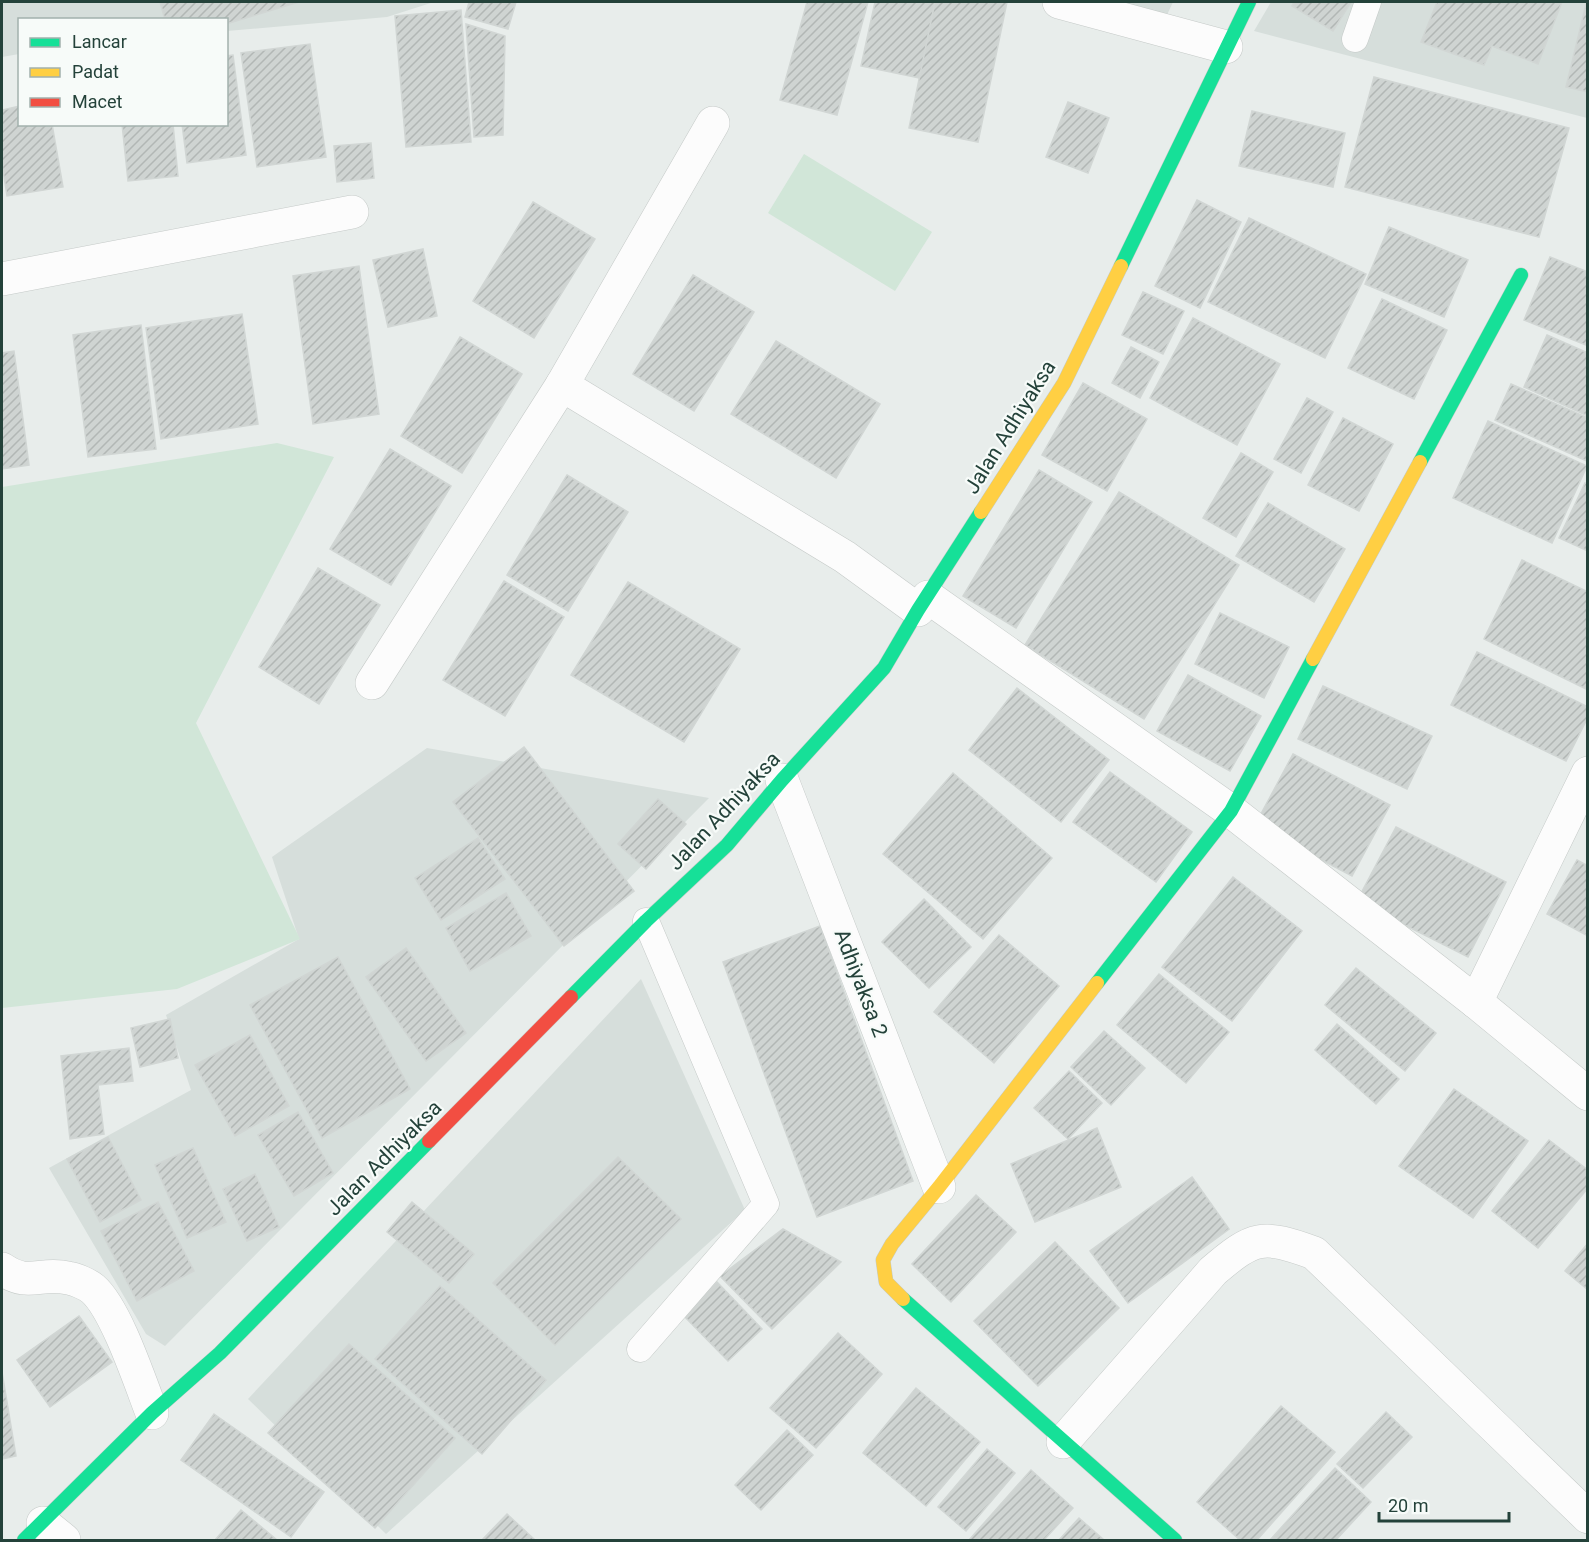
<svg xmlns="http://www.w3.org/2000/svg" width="1589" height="1542" font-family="Roboto,sans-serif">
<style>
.built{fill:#d6dedb}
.green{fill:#d1e6d8}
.building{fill:url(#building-hatch);stroke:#d1d6d4;stroke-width:1.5}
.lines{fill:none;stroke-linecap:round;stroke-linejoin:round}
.lane-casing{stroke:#c5cac8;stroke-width:27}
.street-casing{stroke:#c5cac8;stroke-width:34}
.fast-casing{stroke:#c3cbc8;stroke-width:15}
.slow-casing{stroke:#c3cbc8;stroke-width:15}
.jam-casing{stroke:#c3cbc8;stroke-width:15}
.lane{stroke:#fcfcfc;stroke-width:26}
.street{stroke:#fcfcfc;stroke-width:33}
.fast{stroke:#16e098;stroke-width:14}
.slow{stroke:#ffcf43;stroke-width:14}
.jam{stroke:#f24e42;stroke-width:14}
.labels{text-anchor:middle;stroke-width:4.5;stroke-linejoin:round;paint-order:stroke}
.street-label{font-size:21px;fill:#24423a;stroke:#f7fbf9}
</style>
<defs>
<pattern id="building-hatch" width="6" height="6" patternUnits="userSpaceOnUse" patternTransform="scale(1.5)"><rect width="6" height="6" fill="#cfd4d2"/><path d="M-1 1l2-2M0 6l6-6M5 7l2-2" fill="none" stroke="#b2b7b5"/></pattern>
</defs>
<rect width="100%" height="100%" fill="#e8edeb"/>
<!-- built -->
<g class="built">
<path d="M2,2h432l-47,15 -160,14 -1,-11h-206l-1,34 -17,3z"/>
<path d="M1096,2h77l-7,15z"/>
<path d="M1271,2h316v116l-333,-87z"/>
<path d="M427,748l282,50 -544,548 -19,-12 -97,-166 142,-78 -25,-75 133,-76 -27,-82z"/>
<path d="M641,979l104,231 -359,324 -138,-135z"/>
</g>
<!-- green -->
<g class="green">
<path d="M804,154l128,78 -37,59 -127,-78z"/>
<path d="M277,443l57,14 -138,266 104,216 -123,50 -175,19v-521z"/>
</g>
<!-- building -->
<g class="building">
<path d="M160,2h139l-73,22v-4h-61z"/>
<path d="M469,2h47l-8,27 -43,-12z"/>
<path d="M807,2h61l-31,113 -57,-15z"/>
<path d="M875,2h60l-15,76 -59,-12z"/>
<path d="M935,2h72l-29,140 -69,-14z"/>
<path d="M1294,2h57l-18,29 -41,-25z"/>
<path d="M1437,2h125l-24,62 -46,-18 -8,19 -63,-23z"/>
<path d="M1586,4l2,1v87l-22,-5z"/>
<path d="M461,10l10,132 -65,5 -11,-131z"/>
<path d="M466,24l39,12 -2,99 -29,2z"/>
<path d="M310,44l16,113 -69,10 -16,-114z"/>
<path d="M233,55l13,100 -59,8 -5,-39h44v-68z"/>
<path d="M1374,77l195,51 -30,109 -194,-50z"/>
<path d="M1068,102l41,16 -21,55 -42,-16z"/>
<path d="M20,106v18h32l11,63 -56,9 -5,-32v-54z"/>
<path d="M1252,111l93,22 -12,54 -94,-21z"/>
<path d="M122,124h51l5,52 -50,5z"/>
<path d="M371,143l3,35 -37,4 -3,-36z"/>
<path d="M1197,200l44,22 -41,86 -45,-22z"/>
<path d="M533,202l62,37 -61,99 -61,-37z"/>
<path d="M1249,218l117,56 -41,84 -117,-56z"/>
<path d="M1389,227l79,33 -24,57 -79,-33z"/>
<path d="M423,249l14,67 -49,11 -15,-67z"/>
<path d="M1550,257l38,15v74l-64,-26z"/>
<path d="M359,266l20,148 -66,10 -20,-148z"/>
<path d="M693,275l61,37 -60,99 -61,-37z"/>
<path d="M1143,292l41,19 -21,43 -41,-19z"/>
<path d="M1382,299l65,31 -33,69 -66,-31z"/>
<path d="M242,314l16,110 -97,15 -15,-111z"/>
<path d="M1193,318l87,46 -43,81 -87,-47z"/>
<path d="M141,325l15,124 -68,8 -15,-122z"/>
<path d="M1547,335l41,18v63l-64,-29z"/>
<path d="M460,337l62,37 -60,99 -61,-37z"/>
<path d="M776,341l104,63 -44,74 -105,-64z"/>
<path d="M1131,347l28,15 -19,36 -28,-15z"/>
<path d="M14,351l15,114 -27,4v-116z"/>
<path d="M1083,383l64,36 -40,72 -65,-36z"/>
<path d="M1511,384l77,34 -1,43 -92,-41z"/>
<path d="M1307,398l26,14 -32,61 -27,-14z"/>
<path d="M1343,418l50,26 -34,67 -51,-26z"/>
<path d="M1488,421l99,45 -35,77 -99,-45z"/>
<path d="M390,449l61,37 -60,99 -61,-36z"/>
<path d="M1241,453l32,19 -37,65 -33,-19z"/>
<path d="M1039,470l53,32 -76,126 -53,-32z"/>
<path d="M567,475l61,37 -60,99 -61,-36z"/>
<path d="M1585,483l3,1v67l-29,-13z"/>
<path d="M1119,492l120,73 -95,154 -119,-74z"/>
<path d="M1268,503l77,46 -31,53 -78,-46z"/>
<path d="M1522,560l66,32v93l-2,4 -102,-50z"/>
<path d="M318,568l62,37 -61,99 -60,-37z"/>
<path d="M504,581l60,36 -59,99 -62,-36z"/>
<path d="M628,582l112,67 -56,93 -113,-67z"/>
<path d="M1220,613l69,34 -25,51 -69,-34z"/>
<path d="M1477,652l111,55v10l-22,44 -115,-56z"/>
<path d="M1188,675l73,41 -31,55 -73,-40z"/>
<path d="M1323,686l109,50 -25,53 -109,-50z"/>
<path d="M1017,688l92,72 -48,62 -92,-72z"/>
<path d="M524,747l110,144 -70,55 -111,-144z"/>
<path d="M1293,754l97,51 -38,71 -97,-51z"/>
<path d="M1110,772l82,60 -36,50 -83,-60z"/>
<path d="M953,773l99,85 -69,81 -100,-85z"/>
<path d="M658,799l28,25 -40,45 -28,-25z"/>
<path d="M1396,827l110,55 -38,75 -111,-56z"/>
<path d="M478,838l27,41 -64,41 -26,-42z"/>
<path d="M1577,860l11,6v70l-41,-22z"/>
<path d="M1233,877l69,54 -70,90 -70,-54z"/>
<path d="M506,893l25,43 -61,35 -24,-43z"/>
<path d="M924,899l47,48 -42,41 -47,-46z"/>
<path d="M820,926l93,255 -96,36 -94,-255z"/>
<path d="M999,935l60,51 -65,77 -60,-51z"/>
<path d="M406,948l60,85 -40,28 -60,-84z"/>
<path d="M338,957l72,132 -88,49 -72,-133z"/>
<path d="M1356,968l80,65 -31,38 -80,-66z"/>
<path d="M1159,974l70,58 -43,51 -69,-58z"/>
<path d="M170,1019l8,39 -38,9 -9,-39z"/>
<path d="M1337,1024l62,55 -23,25 -61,-54z"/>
<path d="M1104,1031l41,37 -34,37 -40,-38z"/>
<path d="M250,1035l39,71 -54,30 -40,-71z"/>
<path d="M129,1048l4,33 -35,4 6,49 -34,5 -9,-83z"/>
<path d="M1069,1071l33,32 -34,36 -34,-31z"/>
<path d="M1454,1089l74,52 -55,77 -74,-52z"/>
<path d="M298,1112l35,61 -39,23 -36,-61z"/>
<path d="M1097,1128l24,59 -86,35 -24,-58z"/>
<path d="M108,1137l33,63 -41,22 -33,-63z"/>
<path d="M1549,1140l39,30v18l-50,60 -46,-37z"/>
<path d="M193,1148l33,74 -39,16 -32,-73z"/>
<path d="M618,1157l63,62 -126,126 -62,-62z"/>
<path d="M255,1174l24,53 -32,14 -24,-52z"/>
<path d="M1192,1177l37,52 -101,74 -38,-52z"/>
<path d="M976,1195l40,37 -65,70 -39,-38z"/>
<path d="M158,1202l36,69 -57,30 -36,-70z"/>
<path d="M412,1202l62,52 -25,29 -62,-51z"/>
<path d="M783,1229l58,33 -69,67 -52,-53z"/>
<path d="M1055,1242l64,66 -81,78 -64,-65z"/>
<path d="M1588,1243v47l-23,-19z"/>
<path d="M717,1282l45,47 -34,32 -45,-46z"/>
<path d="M440,1286l106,94 -64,74 -107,-95z"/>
<path d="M79,1316l33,46 -62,45 -33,-47z"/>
<path d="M838,1333l44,41 -66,74 -46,-40z"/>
<path d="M349,1344l106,94 -80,90 -107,-95z"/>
<path d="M2,1372l14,84 -14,3z"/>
<path d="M916,1388l64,54 -54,64 -63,-53z"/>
<path d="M1281,1406l54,46 -78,88h-17l-43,-38z"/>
<path d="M1386,1412l26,25 -49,51 -26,-24z"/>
<path d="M214,1414l110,78 -33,45 -110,-77z"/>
<path d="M787,1430l26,25 -52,55 -26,-25z"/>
<path d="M987,1449l28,24 -49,58 -28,-24z"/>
<path d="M1335,1468l36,34 -35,38h-66z"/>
<path d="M1031,1470l42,38 -29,32h-75z"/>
<path d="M241,1510l36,30h-62z"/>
<path d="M507,1514l28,26h-53z"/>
<path d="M1079,1518l25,22h-45z"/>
</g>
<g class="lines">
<defs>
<g id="lane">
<path d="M1355,39l13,-37"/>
<path d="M640,1349l126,-145 -120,-283"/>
</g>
<g id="street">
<path d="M1059,2l167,45"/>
<path d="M2,279l350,-67"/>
<path d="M562,385l151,-262"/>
<path d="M928,597l303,214 245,191 112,92"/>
<path d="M372,683l190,-298 283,172 73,53"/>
<path d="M782,780l157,407"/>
<path d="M1476,1002l112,-229"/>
<path d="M2,1269c28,19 38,2 66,9 7,1 19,6 25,11 23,20 47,93 59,124"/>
<path d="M1063,1442l150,-171c41,-35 49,-37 101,-18l274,264"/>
<path d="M43,1523l21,17"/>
</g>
<g id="fast">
<path d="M1121,266l128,-264"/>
<path d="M1420,462l101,-187"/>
<path d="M1097,983l134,-172 82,-152"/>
<path d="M571,997l75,-76 81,-76 55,-65 102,-112 34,-58 63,-98"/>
<path d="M903,1299l272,241"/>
<path d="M24,1540l128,-127 68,-60 209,-212"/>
</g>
<g id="slow">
<path d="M981,512l83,-129 57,-117"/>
<path d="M1313,659l107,-197"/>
<path d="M903,1299l-17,-17 -3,-22 9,-16 47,-57 158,-204"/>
</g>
<path id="jam" d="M429,1141l142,-144"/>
</defs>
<!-- lane casing -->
<use href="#lane" class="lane-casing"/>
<!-- street casing -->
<use href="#street" class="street-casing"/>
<!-- fast casing -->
<use href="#fast" class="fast-casing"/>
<!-- slow casing -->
<use href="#slow" class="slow-casing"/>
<!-- jam casing -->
<use href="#jam" class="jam-casing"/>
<!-- lane -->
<use href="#lane" class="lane"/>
<!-- street -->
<use href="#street" class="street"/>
<!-- fast -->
<use href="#fast" class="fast"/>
<!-- slow -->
<use href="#slow" class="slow"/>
<!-- jam -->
<use href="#jam" class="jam"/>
</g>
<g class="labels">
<!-- street labels -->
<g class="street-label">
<text transform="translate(1010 427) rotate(-58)" y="7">Jalan Adhiyaksa</text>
<text transform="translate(724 811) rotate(-47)" y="7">Jalan Adhiyaksa</text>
<text transform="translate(861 983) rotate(69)" y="7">Adhiyaksa 2</text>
<text transform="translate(384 1158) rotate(-45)" y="7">Jalan Adhiyaksa</text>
</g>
</g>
<!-- border -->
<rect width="1589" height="1542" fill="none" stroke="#24423a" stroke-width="6"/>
<!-- legend -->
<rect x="18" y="18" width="210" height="108" fill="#f7fbf9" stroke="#a3b1ad" stroke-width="1.5"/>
<rect x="30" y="38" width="30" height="9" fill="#16e098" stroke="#a3b1ad" stroke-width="1.5"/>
<text x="72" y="48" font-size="18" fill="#24423a">Lancar</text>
<rect x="30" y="68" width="30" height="9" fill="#ffcf43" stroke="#a3b1ad" stroke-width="1.5"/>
<text x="72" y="78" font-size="18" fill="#24423a">Padat</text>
<rect x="30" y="98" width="30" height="9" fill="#f24e42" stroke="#a3b1ad" stroke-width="1.5"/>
<text x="72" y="108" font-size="18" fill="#24423a">Macet</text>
<!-- scale -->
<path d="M1379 1512v9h130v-9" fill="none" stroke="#24423a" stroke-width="3"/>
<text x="1388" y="1512" font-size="18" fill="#24423a" stroke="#f7fbf9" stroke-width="4.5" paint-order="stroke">20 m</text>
</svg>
